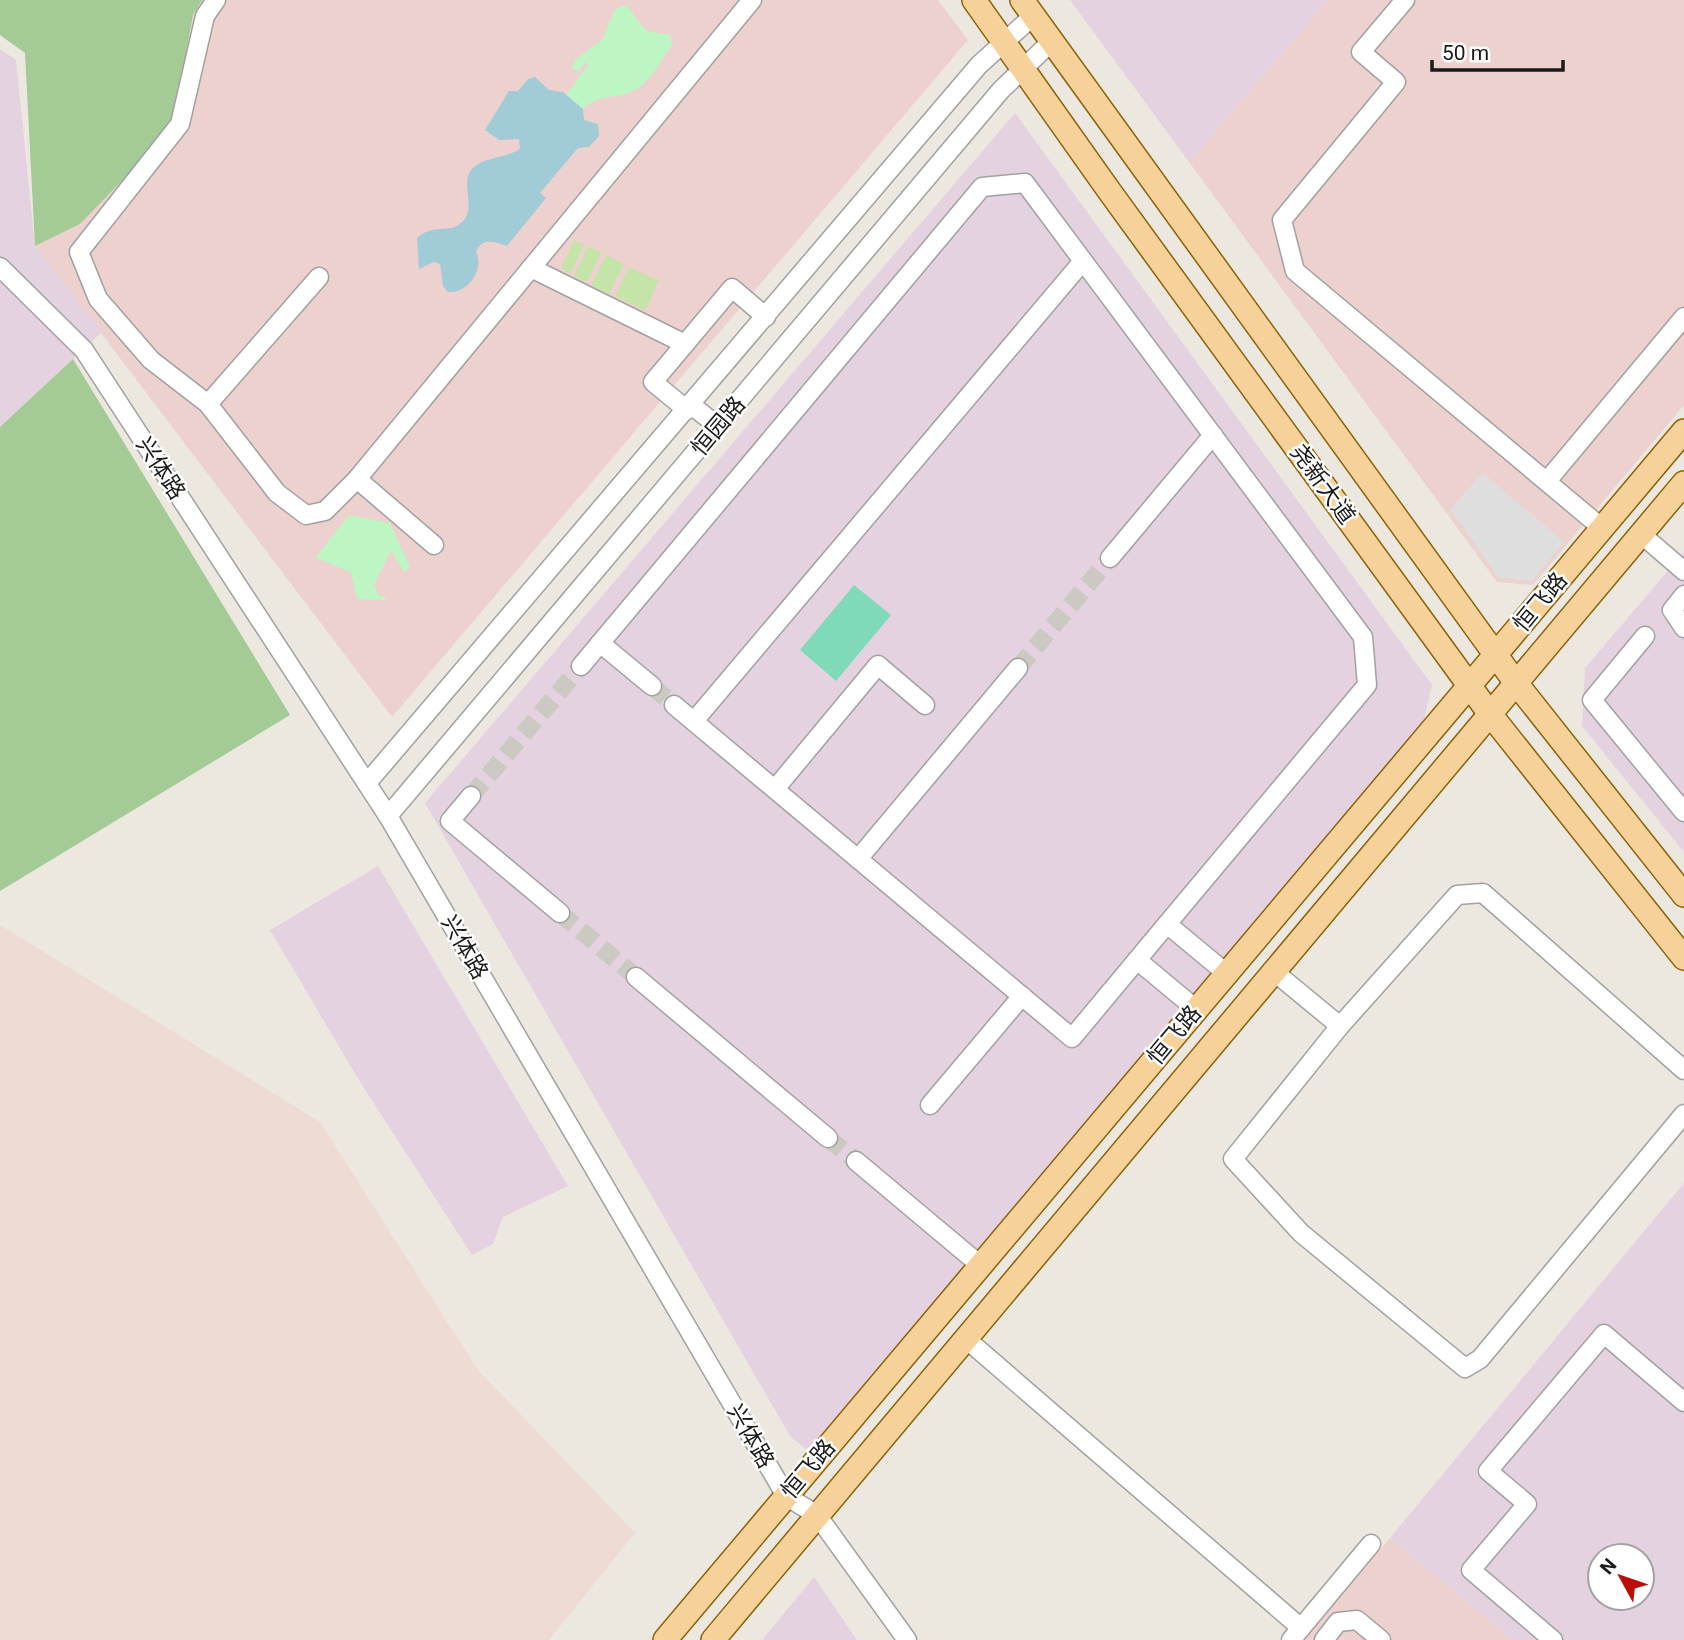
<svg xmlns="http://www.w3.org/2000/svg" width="1684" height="1640" font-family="Roboto,'Noto Sans SC',sans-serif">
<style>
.commercial{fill:#edd1cf}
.industrial{fill:#e5d2e1;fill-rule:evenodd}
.military{fill:#eedbd3}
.grass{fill:#c4e5a7}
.forest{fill:#a4ca96}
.park{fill:#bdf6c3}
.pitch{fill:#80d9b9}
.parking{fill:#dedede}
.water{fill:#a2cbd8}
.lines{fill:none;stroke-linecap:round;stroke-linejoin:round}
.minor-tunnel{stroke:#ccc9c2;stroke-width:18;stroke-dasharray:18 9;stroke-linecap:butt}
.minor-casing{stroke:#a1a1a1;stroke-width:21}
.major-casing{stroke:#8b6206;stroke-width:26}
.minor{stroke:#fff;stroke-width:18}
.major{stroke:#f7d19a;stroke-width:23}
.labels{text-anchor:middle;stroke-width:5;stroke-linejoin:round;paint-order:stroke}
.street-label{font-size:23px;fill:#1a1a1a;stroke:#fff}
</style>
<rect width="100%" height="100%" fill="#ece8e0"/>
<!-- commercial -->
<g class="commercial">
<path d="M202,0h736l30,40 -576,677 -357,-471 45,-22 95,-112 18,-97z"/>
<path d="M1328,0h356v405l-151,180 -36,-3 -308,-420z"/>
<path d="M1390,1538l123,102h-210z"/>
</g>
<!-- industrial -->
<g class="industrial">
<path d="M1070,0h258l-139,162z"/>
<path d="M0,49l16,11 19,186 67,86 -102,95z"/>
<path d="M1015,113l417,572 -8,35 -603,721 -15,8 -16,-13 -365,-633z"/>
<path d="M1684,552v300l-102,-126 3,-58z"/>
<path d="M378,866l190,320 -65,31 -10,27 -21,11 -112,-173 -90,-152z"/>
<path d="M1684,1183v457h-171l-123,-102zM1600,1556h42v42h-42z"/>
<path d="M814,1577l43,63h-95z"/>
</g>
<!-- military -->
<path class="military" d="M0,925l320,197 157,247 158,164 -86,107h-549z"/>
<!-- grass -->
<g class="grass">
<path d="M574,240l10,5 -14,29 -9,-6z"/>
<path d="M588,246l13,7 -14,29 -13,-6z"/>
<path d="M606,255l18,9 -15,30 -18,-9z"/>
<path d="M629,267l30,14 -14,29 -30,-14z"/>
</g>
<!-- forest -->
<g class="forest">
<path d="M0,0h202l-9,15 -18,97 -8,22 -87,90 -45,22 -10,-193 -25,-18z"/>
<path d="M73,359l217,356 -290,176v-464z"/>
</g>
<!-- park -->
<g class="park">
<path d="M626,5l20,26 24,4 2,10c-10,14 -23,39 -39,46 -19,9 -34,2 -50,18l-17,-14 22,-30 -3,-3 -6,9 -7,-2 4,-10 26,-19 13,-31z"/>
<path d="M349,515l41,8 20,45 -6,4 -13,-22 -17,35 4,10 9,3 -2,2 -28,-1 -6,-27 -36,-14z"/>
</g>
<!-- pitch -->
<path class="pitch" d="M854,585l37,30 -55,66 -36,-31z"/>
<!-- parking -->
<path class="parking" d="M1483,473l81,69 -32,39 -33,-3 -49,-69z"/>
<!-- water -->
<path class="water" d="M535,77l14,13 14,2 20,17 1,11 14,4 1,12 -10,11 -11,1 -38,45 6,5 -39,48c-13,-4 -25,-9 -31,6 9,17 -8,42 -28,40l-5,-6 -3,-22 -6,-2 -15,7 -2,-31c16,-15 32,-4 44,-15 18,-15 -4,-41 13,-56 11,-10 32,-9 46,-18l-1,-10 -20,1 -14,-10 24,-39h9l10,-12z"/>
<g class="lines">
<!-- minor-tunnel -->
<g class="minor-tunnel">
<path d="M1018,668l92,-110"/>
<path d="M652,686l22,19"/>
<path d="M471,796l110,-130"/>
<path d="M560,913l76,64"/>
<path d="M828,1138l28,23"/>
</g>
<defs>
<g id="minor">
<path d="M1405,0l-44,52 35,30 -114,138 13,51 307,257"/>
<path d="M0,267l84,83 304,466 398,680 31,19 90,125"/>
<path d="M319,277l-111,127 69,89 29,22 19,-4 32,-32"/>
<path d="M685,344l-154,-76 221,-268"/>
<path d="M208,404l-57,-44 -53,-61 -19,-47 101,-128 25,-108 11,-16"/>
<path d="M691,405l27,21"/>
<path d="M687,410l-34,-28 79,-94 34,29"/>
<path d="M1547,481l137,-164"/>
<path d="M1641,534l43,37"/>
<path d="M434,545l-77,-66 174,-211"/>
<path d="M1110,558l103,-123"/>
<path d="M1684,595l-12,15 12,18"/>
<path d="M1645,636l-53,64 92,112"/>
<path d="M600,643l52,43"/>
<path d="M581,666l401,-479 43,-4 338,454 4,48 -200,239 59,49"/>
<path d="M674,705l398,333 95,-114"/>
<path d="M694,721l389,-460"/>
<path d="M367,783l612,-718 54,-49"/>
<path d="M775,789l103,-124 47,40"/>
<path d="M471,796l-21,25 110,92"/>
<path d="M388,816l613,-726 51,-49"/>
<path d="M858,859l160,-191"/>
<path d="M1137,960l59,49"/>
<path d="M1272,970l68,56"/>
<path d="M636,977l192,161"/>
<path d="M1684,1070l-201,-177 -26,2 -117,131 -107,133 68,74 164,135 15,-9 204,-245"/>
<path d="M930,1105l92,-109"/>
<path d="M856,1161l124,104"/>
<path d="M965,1338l336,290"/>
<path d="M1291,1640l80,-96"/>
<path d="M1324,1640l14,-18 19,-2 24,20"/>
<path d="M1553,1640l-82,-70 56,-66 -39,-33 116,-137 80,68"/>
</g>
<g id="major">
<path d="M974,0l136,192 380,522 194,244"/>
<path d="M1022,0l494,683 168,212"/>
<path d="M665,1640l1019,-1209"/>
<path d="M713,1640l971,-1157"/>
</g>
</defs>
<!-- minor casing -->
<use href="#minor" class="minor-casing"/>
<!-- major casing -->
<use href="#major" class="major-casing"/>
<!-- minor -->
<use href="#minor" class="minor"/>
<!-- major -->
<use href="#major" class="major"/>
</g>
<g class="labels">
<!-- street labels -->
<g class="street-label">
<text transform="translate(718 426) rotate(-50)" y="8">恒园路</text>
<text transform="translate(161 468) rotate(57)" y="8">兴体路</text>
<text transform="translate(1323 484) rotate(54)" y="8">尧新大道</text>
<text transform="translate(1540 602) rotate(-50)" y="8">恒飞路</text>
<text transform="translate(465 947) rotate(60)" y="8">兴体路</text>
<text transform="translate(1174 1035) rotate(-50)" y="8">恒飞路</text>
<text transform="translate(751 1436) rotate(60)" y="8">兴体路</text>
<text transform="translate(808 1469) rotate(-50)" y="8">恒飞路</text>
</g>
</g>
<!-- north arrow -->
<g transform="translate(1621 1577) rotate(310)"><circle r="33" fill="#ffffff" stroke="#a3a3a3" stroke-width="2"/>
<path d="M0-5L12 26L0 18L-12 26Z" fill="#bd0d08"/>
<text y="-10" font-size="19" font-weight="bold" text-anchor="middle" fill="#1a1a1a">N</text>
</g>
<!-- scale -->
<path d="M1432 60v10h131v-10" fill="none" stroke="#1a1a1a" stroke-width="3.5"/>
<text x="1442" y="60" font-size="21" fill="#1a1a1a" stroke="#ffffff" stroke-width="5" paint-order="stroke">50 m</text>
</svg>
